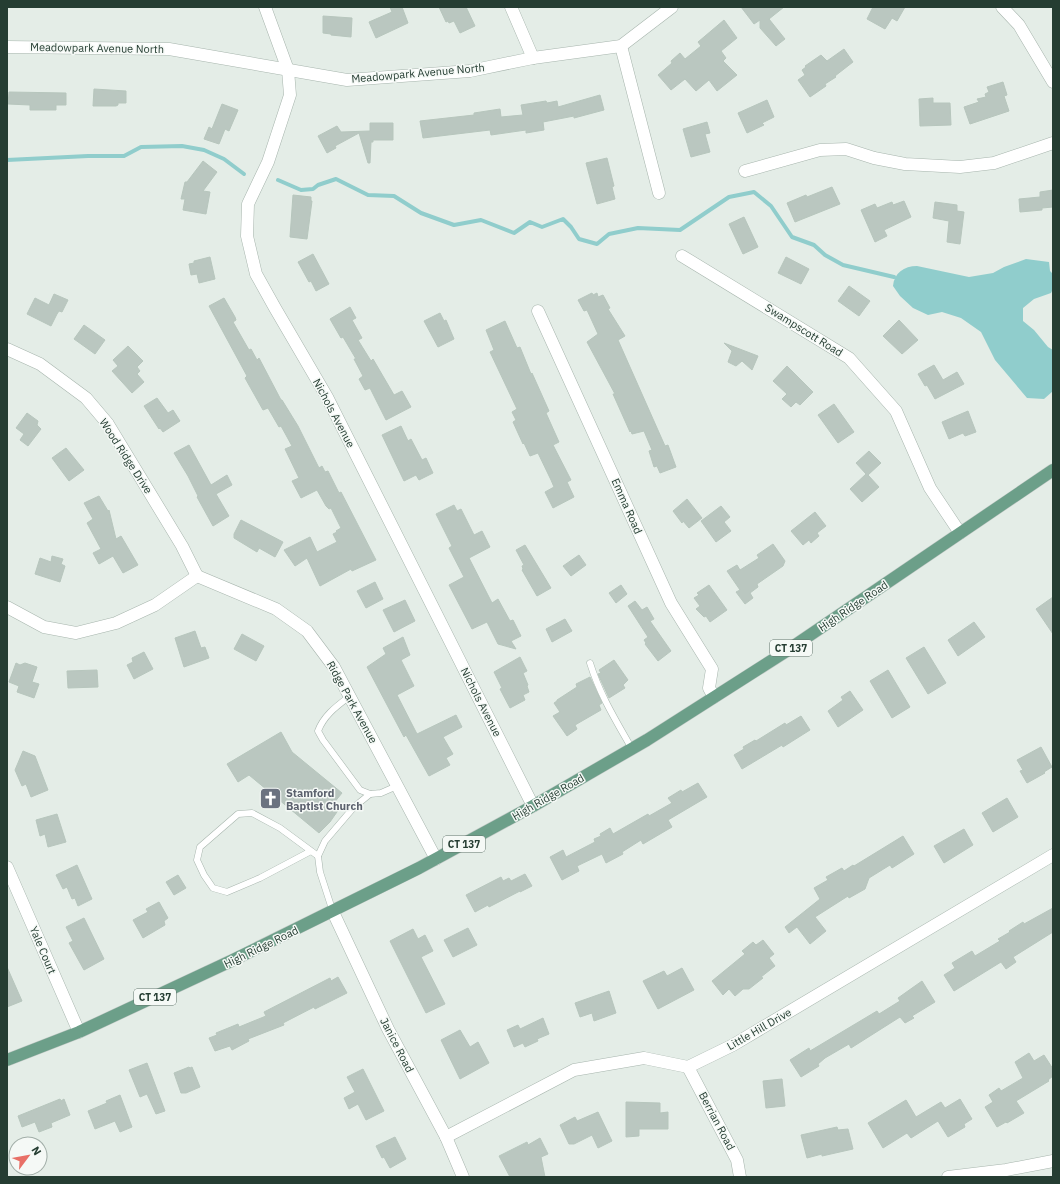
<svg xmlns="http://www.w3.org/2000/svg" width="1060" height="1184" font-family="'IBM Plex Sans',sans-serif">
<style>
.water{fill:#90cdcc}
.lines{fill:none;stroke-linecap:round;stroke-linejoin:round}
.stream{stroke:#90cdcc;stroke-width:4}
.building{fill:#bac7c0;stroke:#b7c6bd}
.lane-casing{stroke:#a7b5ad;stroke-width:7}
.street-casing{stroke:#a7b5ad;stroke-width:13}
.primary-casing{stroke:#c2c9c6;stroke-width:13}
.lane{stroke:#fff;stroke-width:6}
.street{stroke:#fff;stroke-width:12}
.primary{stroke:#6c9f89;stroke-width:12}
.labels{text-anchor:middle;stroke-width:3;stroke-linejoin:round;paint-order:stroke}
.shield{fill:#f5f9f6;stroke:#63756d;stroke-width:1}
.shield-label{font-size:10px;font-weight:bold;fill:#253d32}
.street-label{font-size:11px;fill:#253d32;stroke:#f5f9f6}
.worship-label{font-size:11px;font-weight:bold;fill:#5b616d;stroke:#f5f9f6;text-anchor:start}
</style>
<rect width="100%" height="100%" fill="#e4ede7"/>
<!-- water -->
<path class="water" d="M1026,259l23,3 1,9 3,3v15l-2,4 -17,6 -11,9v13l11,9 14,17 5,3v41l-9,8 -17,-1 -32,-38 -14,-28 -20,-14 -19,-6 -14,3 -15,-7 -13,-12 -7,-10c1,-13 11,-20 24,-20l52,11 24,-4 11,-6z"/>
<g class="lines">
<!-- stream -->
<g class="stream">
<path d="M7,160l81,-4h36l17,-9 41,-1 22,4 20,9 20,15"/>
<path d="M278,180l23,10 12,-1 5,-4 18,-6 32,16 26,1 27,17 33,12 27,-5 33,13 16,-11 12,5 21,-8 8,8 8,12 18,5 12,-10 29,-6 42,2 49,-33 25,-5 17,14 21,31 22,8 11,10 18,10 51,12"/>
</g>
</g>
<!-- building -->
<g class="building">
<path d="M390,7h12l6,16 -32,15 -7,-16 23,-10z"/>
<path d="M439,7h27l9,19 -15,7 -6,-12 -5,2 -1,-2 -2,1z"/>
<path d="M741,7h43l-15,12 16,20 -9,7 -16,-18v-8l-6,4z"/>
<path d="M873,7h32l-8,14 -5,-3 -7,11 -18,-10z"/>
<path d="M323,16l29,2 -1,19 -20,-2v-1l-8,-1z"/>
<path d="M724,20l13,18 -16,13 5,7 -3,3 14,14 -20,16 -8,-11 -13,11 -11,-12 -14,11 -13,-15 14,-12 -1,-2 9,-8 5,6 16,-13 -3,-4z"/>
<path d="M844,49l9,13 -18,14 1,1 -11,7 1,2 -16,11 -12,-17 7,-5 -3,-5 4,-3 -1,-1 16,-11 6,6z"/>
<path d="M1003,82l4,13 -3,1 5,15 -39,13 -6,-17 15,-5 -2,-3 9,-2 -1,-3 4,-2 -2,-5z"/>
<path d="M94,89l32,2v12h-8v2l-2,1h-23z"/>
<path d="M9,92l57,1v12h-10v5h-26v-5l-22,-1z"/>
<path d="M600,95l4,15 -30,8v-2l-31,6 1,8 -18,3v-3l-35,5 -1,-5 -67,8 -3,-17 54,-6v-2l26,-4 1,8 22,-2 -2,-10 25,-4 1,2 10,-2 1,6z"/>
<path d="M933,98v5h17l1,22 -31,1 -1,-27z"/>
<path d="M767,100l7,17 -12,6 2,2 -17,8 -9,-20z"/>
<path d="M222,104l16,6 -9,21 -4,-2 -6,15 -15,-5 5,-12 3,2z"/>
<path d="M707,122l3,11 -5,1 5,18 -19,5 -8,-28z"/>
<path d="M370,123h23v17h-20v2h-2l-1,21h-2l-9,-30 -24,13 1,2 -9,5 -9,-17 19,-10 4,6 29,-1z"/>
<path d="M607,158l7,28 -2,1 3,12 -18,5 -11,-41z"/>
<path d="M203,161l14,11 -14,19 7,1 -4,22 -23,-4 2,-11h-4l4,-17h2z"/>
<path d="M832,187l8,17 -45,18 -8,-19 19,-8 1,2z"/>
<path d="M1053,190v17l-11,1v2l-22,2 -1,-13 21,-2v-5z"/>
<path d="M293,195l18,2v4h1l-5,38 -17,-2z"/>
<path d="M904,201l7,16 -27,13 3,6 -12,6 -14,-32 14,-6 2,4 15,-6 1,3z"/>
<path d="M935,202l22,3v6l7,1 -4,32 -13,-2 2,-21 -16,-3z"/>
<path d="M744,217l14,30 -15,7 -14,-30z"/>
<path d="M313,254l16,30 -13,7 -5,-10 -2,1 -11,-20z"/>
<path d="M210,257l5,22 -16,4 -2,-9 -6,1 -2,-11 5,-1v-2z"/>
<path d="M786,257l23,12 -8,15 -23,-11z"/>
<path d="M849,286l21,15 -11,15 -21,-15z"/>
<path d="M592,293l1,2 4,-2 1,4 5,-2 7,13 -2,1 17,27 -7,4 47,106 3,-1 8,22 -16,6 -3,-7 -3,1 -5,-16 3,-1 -8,-19 -12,3 -1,-3 -1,1 -17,-38h2l-28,-52 11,-8 -11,-24 -3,1 -6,-11z"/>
<path d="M54,294l14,6 -6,12 -3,-1 -2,3 -6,12 -24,-12 8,-16 14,7z"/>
<path d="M224,298l11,19 1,3 -3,2 16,28 2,-1 6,11 2,-2 22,42h1l16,26 21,42 3,-2 3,6 3,-1 11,22 2,-1 35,68 -24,11 -1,-2 -31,17 -13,-28 -12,8 -11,-16 26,-13 7,15 20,-10 -4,-8 4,-2 -1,-1 5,-3 -10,-20 -2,1 -3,-3 -9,-16 -16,8 -9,-17 7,-3 -14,-29 7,-3 -11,-20 -2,1 -11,-19 -5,2 -18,-32 2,-2 -38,-70z"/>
<path d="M350,307l6,11 -4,2 10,18 -4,2 13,21 2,-2 21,36 8,-4 9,16 -25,13 -16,-32 -5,2 -6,-11 4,-3 -9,-17h2l-13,-22 -2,1 -11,-19z"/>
<path d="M440,313l4,8 2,-1 8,19 -16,8 -14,-26z"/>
<path d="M899,320l19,20 -16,14 -19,-18z"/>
<path d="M505,321l12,27 3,-1 11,27 1,-1 17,38 -3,2 13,29 -6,3 18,35 -4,2 7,15 -21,11 -8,-16 9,-5 -3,-7 -13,-27 -8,3 -6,-13 -1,1 -10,-22 3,-2 -4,-8 5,-3 -27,-57 4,-2 -8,-20z"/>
<path d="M84,325l21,15 -10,14 -21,-15z"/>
<path d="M724,343l34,13 -6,14 -10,-9 -6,5 -8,-4 4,-11z"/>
<path d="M128,346l15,15 -6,6 3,4 -3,3 7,8 -12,11 -20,-22 6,-5 -5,-6z"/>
<path d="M934,365l9,15 14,-8 7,12 -29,15 -8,-14 -2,1 -7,-12z"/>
<path d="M787,366l26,26 -13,13 -4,-3 -5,5 -9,-8 5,-5 -14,-13z"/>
<path d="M157,398l11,15 5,-3 7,11 -17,11 -3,-4 -1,1 -15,-23z"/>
<path d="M834,404l20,28 -16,11 -20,-28z"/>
<path d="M968,411l8,21 -11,4 -2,-3 -14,6 -7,-17z"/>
<path d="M27,413l11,8 -1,4 4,4 -13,17 -8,-6 4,-6 -8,-6z"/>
<path d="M401,426l7,15 3,-2 11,21 4,-2 7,15 -14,7 -3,-5 -12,6 -22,-46z"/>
<path d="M189,445l22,40 16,-10 5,10 -16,9 13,22 -16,10 -16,-29 1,-1 -10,-20 -14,-23z"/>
<path d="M66,448l18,22 -15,11 -17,-23z"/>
<path d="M869,451l12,12 -13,12 11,12 -17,15 -12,-13 16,-15 -10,-11z"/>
<path d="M99,496l9,15 1,-1 7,29 5,-3 17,29 -15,8 -10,-17 -14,8 -6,-11 8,-4 -14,-26 6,-4 -9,-16z"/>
<path d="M687,499l15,19 -13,10 -6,-7 -1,2 -9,-12z"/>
<path d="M454,505l3,6 4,-2 13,26 8,-4 8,16 -21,11 23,45 6,-4 12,22 3,-1 8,16 -10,5 5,8 -18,-5 -11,-22 -15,7 -23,-44 15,-8 -15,-29 3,-2 -16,-32z"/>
<path d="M721,506l9,11 -6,5 7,9 -15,11 -15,-21z"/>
<path d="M815,512l11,14 -9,7 2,3 -8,7 -2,-3 -6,5 -12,-14z"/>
<path d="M241,520l42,22 -8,15 -16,-9 -2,4 -23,-14v-4z"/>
<path d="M773,544l12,17 -2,5 -26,18 1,3 -8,6 3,5 -8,6 -9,-12 4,-2 -13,-19 10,-6 3,5 19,-12 -2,-3z"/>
<path d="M525,545l26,43 -14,8 -15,-26 1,-1 -1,-3 2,-1 -8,-15z"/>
<path d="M579,555l7,10 -15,11 -8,-10z"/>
<path d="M52,556l11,3 -2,5 4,2 -5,16 -25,-8 5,-16 11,4z"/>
<path d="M375,582l8,17 -17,9 -9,-17z"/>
<path d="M621,585l6,9 -11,9 -7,-10z"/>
<path d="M709,585l18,25 -17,12 -4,-6 -2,1 -8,-8 4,-3 -6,-8 5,-3 -2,-2z"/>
<path d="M1053,597v37l-17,-25z"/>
<path d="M405,600l10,21 -21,11 -11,-22z"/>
<path d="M635,601l7,9 5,-3 7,12 -4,2 21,30 -13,10 -13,-17 1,-1 -2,-3 4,-3 -20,-31z"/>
<path d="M565,619l7,12 -20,11 -6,-13z"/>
<path d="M974,622l11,15 -27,19 -10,-16z"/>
<path d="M195,631l6,17 4,-1 4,11 -25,9 -9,-29z"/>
<path d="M242,634l22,12 -8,15 -22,-12z"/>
<path d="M403,637l7,18 -9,5 13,26 -17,9 20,39 39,-19 6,12 -19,10 10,17 -7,4 4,7 -21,11 -23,-41 -2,2 -37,-70 19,-13 -3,-6z"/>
<path d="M924,647l22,36 -18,11 -22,-36z"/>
<path d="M144,652l9,17 -19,10 -7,-14 6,-3 -1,-4z"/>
<path d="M520,657l7,14 -4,2 5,12 -1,1 2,6 -6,3 2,5 -15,8 -10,-19 2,-1 -8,-16z"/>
<path d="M614,660l14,20 -5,5 2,3 -16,10 -11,-24 3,-1 -2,-3z"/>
<path d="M16,663l4,2 5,-2 12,4 -5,15 7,2 -5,14 -17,-6 2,-6 -10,-4z"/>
<path d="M97,670l1,17 -30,1 -1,-17z"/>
<path d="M888,670l22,37 -18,11 -22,-37z"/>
<path d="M590,677l12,26 -3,2 2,5 -26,15 2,4 -10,7 -14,-20 7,-4 -6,-9 3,-2v-1l20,-13 -1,-3z"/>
<path d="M850,691l13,19 -25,17 -10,-16 15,-11 -2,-3z"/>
<path d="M801,716l9,14 -27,17 -1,-2 -40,24 -8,-14 10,-6 -1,-2 12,-7 1,1 29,-18 1,2z"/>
<path d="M281,732l11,20 50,41 -9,11 6,5 -9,13 -11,11 -70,-58 -11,7 -11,-18z"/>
<path d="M1041,747l11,20 -8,5 1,1 -18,10 -7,-12 3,-1 -6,-10z"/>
<path d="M23,751l12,5 13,34 -17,7 -5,-13 -4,2 -7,-16z"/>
<path d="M698,783l9,14 -39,23 4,7 -29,17 -2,-4 -19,12 1,2 -17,9 -4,-9 -25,12 2,5 -17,9 -12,-23 13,-7 3,7 29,-15 -1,-3 7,-3 -1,-2 10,-6 3,6 35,-20 1,2 23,-13 -4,-5 13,-8 1,2z"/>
<path d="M1007,798l11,19 -25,15 -11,-19z"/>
<path d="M57,814l9,28 -18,5 -3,-13 -5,2 -4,-16z"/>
<path d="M964,829l9,16 -29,18 -10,-17z"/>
<path d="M903,836l11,18 -22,14 -2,-3 -21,13 -4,11 -16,9 -1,-2 -33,21 11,14 -16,13 -13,-17 -8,6 -4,-6 35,-28 -6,-11 14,-8 -2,-3 16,-9 2,3 9,-6 1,1z"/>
<path d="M77,865l15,34 -14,7 -3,-8 -3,1 -5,-12 -4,2 -7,-14z"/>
<path d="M525,874l7,12 -12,6v-1l-31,16 -1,-2 -13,7 -9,-17 35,-18 2,4 6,-3 2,3z"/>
<path d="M178,875l8,13 -12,7 -8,-13z"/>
<path d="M159,902l9,16 -4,3 1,4 -22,13 -10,-18 15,-8 -2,-3z"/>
<path d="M1053,908v24l-40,25 3,5 -10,7 -5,-7 -47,29 -10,-16 11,-7 -3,-5 20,-12 3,5 25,-15 -2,-2 12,-7 -1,-1 14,-9 1,2z"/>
<path d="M84,918l20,41 -20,11 -15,-27 4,-2 -7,-14z"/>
<path d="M468,928l9,17 -24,12 -9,-17z"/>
<path d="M413,929l5,10 7,-4 8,16 -12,6 24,47 -19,9 -36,-72z"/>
<path d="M763,940l11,14 -5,4 6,8 -14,11 2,1 -14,11h-6l-8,7 -6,-7 -6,6 -11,-14 33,-27 -3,-3 11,-9 3,3z"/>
<path d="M7,967l15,34 -15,6z"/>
<path d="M682,968l12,22 -36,19 -15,-28 21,-10 3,5z"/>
<path d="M338,977l9,16 -32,16 -1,-2 -31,16 1,2 -36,14 1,2 -17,9 -2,-4 -15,5 -6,-13 8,-3 -1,-2 22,-9 1,3 27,-11 -2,-4 66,-34 1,3z"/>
<path d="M922,981l13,21 -23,14 2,2 -9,5 -5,-6 -49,31 -2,-4 -24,14 -7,6 1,2 -18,11 -11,-17 19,-12 1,3 67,-40 2,3 21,-13 -2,-3z"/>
<path d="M609,991l7,22 -22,8 -2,-8 -12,4 -5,-14z"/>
<path d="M543,1018l6,16 -12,5 1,2 -13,6 -2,-4 -9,4 -7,-17 11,-5 2,4z"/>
<path d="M460,1030l10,17 8,-5 11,21 -29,16 -19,-39z"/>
<path d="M1029,1053l5,8 10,-6 9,14v7l-5,4 1,1 -33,20 8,12 -17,10 -1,-1 -9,5 -12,-20 8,-5 -4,-7 10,-7 2,3 22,-13 -8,-16z"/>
<path d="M147,1063l18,48 -9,3 -9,-20 -7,3 -11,-27z"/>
<path d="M189,1067l1,1 2,-1 8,20 -14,6h-5l-7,-20z"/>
<path d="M363,1069l21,42 -18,9 -8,-16 -9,5 -5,-11 11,-6 -8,-15z"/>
<path d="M782,1079l3,27 -19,2 -3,-27z"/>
<path d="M120,1095l12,32 -12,5 -5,-11 -20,8 -7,-18 19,-8 -1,-2z"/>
<path d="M60,1099l1,2 3,-2 6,16 -19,8 1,4 -13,5 -4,-10 -13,5 -4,-11z"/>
<path d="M960,1099l12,20 -8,5 1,3 -17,10 -10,-16 -27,17 -4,-5 -24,15 -15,-25 38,-23 10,17 25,-15 4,6z"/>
<path d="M626,1102l34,1v10l8,-1v17h-29v7l-13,1z"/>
<path d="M598,1112l14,29 -14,7 -6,-13 -18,9h-5l-9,-19 15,-8 2,4z"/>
<path d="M837,1127l1,3 10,-1 5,20 -31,7v-2l-15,4 -6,-23z"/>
<path d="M395,1137l11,22 -16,9 -6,-11 -2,1 -6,-12z"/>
<path d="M540,1138l8,16 -7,3 4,20h-35l-11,-21 28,-14 1,3z"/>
</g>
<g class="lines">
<defs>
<g id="lane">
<path d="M590,663c10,32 25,56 42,86"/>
<path d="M350,696c-13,10 -26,19 -32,35l5,9 37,50 10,4 11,-1 16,-7"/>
<path d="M311,851l-51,27 -33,14 -14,-4 -9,-13 -7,-15 3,-13 38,-33 14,-1 28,15 38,28"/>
<path d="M333,912l-13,-40 -2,-16 7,-15 29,-34 16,-13"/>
</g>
<g id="street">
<path d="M265,7l23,63 2,25 -22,67 -20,42 -1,32 9,38 19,34 52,89 206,409"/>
<path d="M511,7l22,51"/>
<path d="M1002,7l17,18 34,57"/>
<path d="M621,46l38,147"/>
<path d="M7,47l162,2 178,31 123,-9 63,-13 88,-12 51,-39"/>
<path d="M745,171l75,-21 26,-1 28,9 31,6 55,3 34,-4 59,-20"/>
<path d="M682,256l167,102 47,53 34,77 30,45"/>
<path d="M538,311l133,292 41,66 -3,19 5,9"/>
<path d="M7,349l33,15 46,34 22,26 74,122 15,30"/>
<path d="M197,576l79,33 31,22 27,36 102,192"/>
<path d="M7,607l37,20 32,6 40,-10 39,-18 42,-29"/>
<path d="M7,867l72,165"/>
<path d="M333,912l55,117 58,108 17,40"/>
<path d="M688,1067l49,93 3,17"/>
<path d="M446,1137l128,-67 70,-12 44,9 45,-22 320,-190"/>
<path d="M948,1177l58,-7 47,-9"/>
</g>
<path id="primary" d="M7,1060l72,-28 152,-71 188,-93 114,-62 114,-66 138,-88 268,-182"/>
</defs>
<!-- lane casing -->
<use href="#lane" class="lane-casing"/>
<!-- street casing -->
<use href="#street" class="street-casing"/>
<!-- primary casing -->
<use href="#primary" class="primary-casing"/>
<!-- lane -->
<use href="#lane" class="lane"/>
<!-- street -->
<use href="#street" class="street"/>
<!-- primary -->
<use href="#primary" class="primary"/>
</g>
<!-- icons -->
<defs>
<symbol id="church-square" viewBox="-11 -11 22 22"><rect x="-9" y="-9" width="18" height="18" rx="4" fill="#6b7280" stroke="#f5f9f6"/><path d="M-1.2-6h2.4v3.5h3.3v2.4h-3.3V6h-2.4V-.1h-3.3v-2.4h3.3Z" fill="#fff"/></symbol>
</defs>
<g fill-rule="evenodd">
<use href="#church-square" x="258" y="786" width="25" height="25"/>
</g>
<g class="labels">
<!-- shield labels -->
<g class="shield">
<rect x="770" y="640" width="42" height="16" rx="3"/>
<rect x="443" y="836" width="42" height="16" rx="3"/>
<rect x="134" y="989" width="42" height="16" rx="3"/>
</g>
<g class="shield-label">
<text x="791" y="652">CT 137</text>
<text x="464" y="848">CT 137</text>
<text x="155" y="1001">CT 137</text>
</g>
<!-- street labels -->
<g class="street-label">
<text transform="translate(97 48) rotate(1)" y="4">Meadowpark Avenue North</text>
<text transform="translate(418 73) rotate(-5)" y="4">Meadowpark Avenue North</text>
<text transform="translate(804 330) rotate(32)" y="4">Swampscott Road</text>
<text transform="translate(334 413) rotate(62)" y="4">Nichols Avenue</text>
<text transform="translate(126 456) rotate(57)" y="4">Wood Ridge Drive</text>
<text transform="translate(627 506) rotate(66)" y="4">Emma Road</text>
<text transform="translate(853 606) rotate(-34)" y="4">High Ridge Road</text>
<text transform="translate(352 702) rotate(61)" y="4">Ridge Park Avenue</text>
<text transform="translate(481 702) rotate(63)" y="4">Nichols Avenue</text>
<text transform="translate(548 797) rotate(-30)" y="4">High Ridge Road</text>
<text transform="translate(261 947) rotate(-26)" y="4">High Ridge Road</text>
<text transform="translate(43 950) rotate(67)" y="4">Yale Court</text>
<text transform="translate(759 1029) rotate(-30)" y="4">Little Hill Drive</text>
<text transform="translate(397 1045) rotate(63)" y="4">Janice Road</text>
<text transform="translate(717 1121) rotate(62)" y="4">Berrian Road</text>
</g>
<!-- worship labels -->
<g class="worship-label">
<text x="286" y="797">Stamford<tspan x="286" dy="13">Baptist Church</tspan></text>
</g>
</g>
<!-- border -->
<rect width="1060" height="1184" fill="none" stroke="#253d32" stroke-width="16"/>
<!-- north arrow -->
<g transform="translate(28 1156) rotate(58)"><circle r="19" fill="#f5f9f6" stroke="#a2aea8"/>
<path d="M0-3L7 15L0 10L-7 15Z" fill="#e87067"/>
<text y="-6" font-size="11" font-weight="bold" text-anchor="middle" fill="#253d32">N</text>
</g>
</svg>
